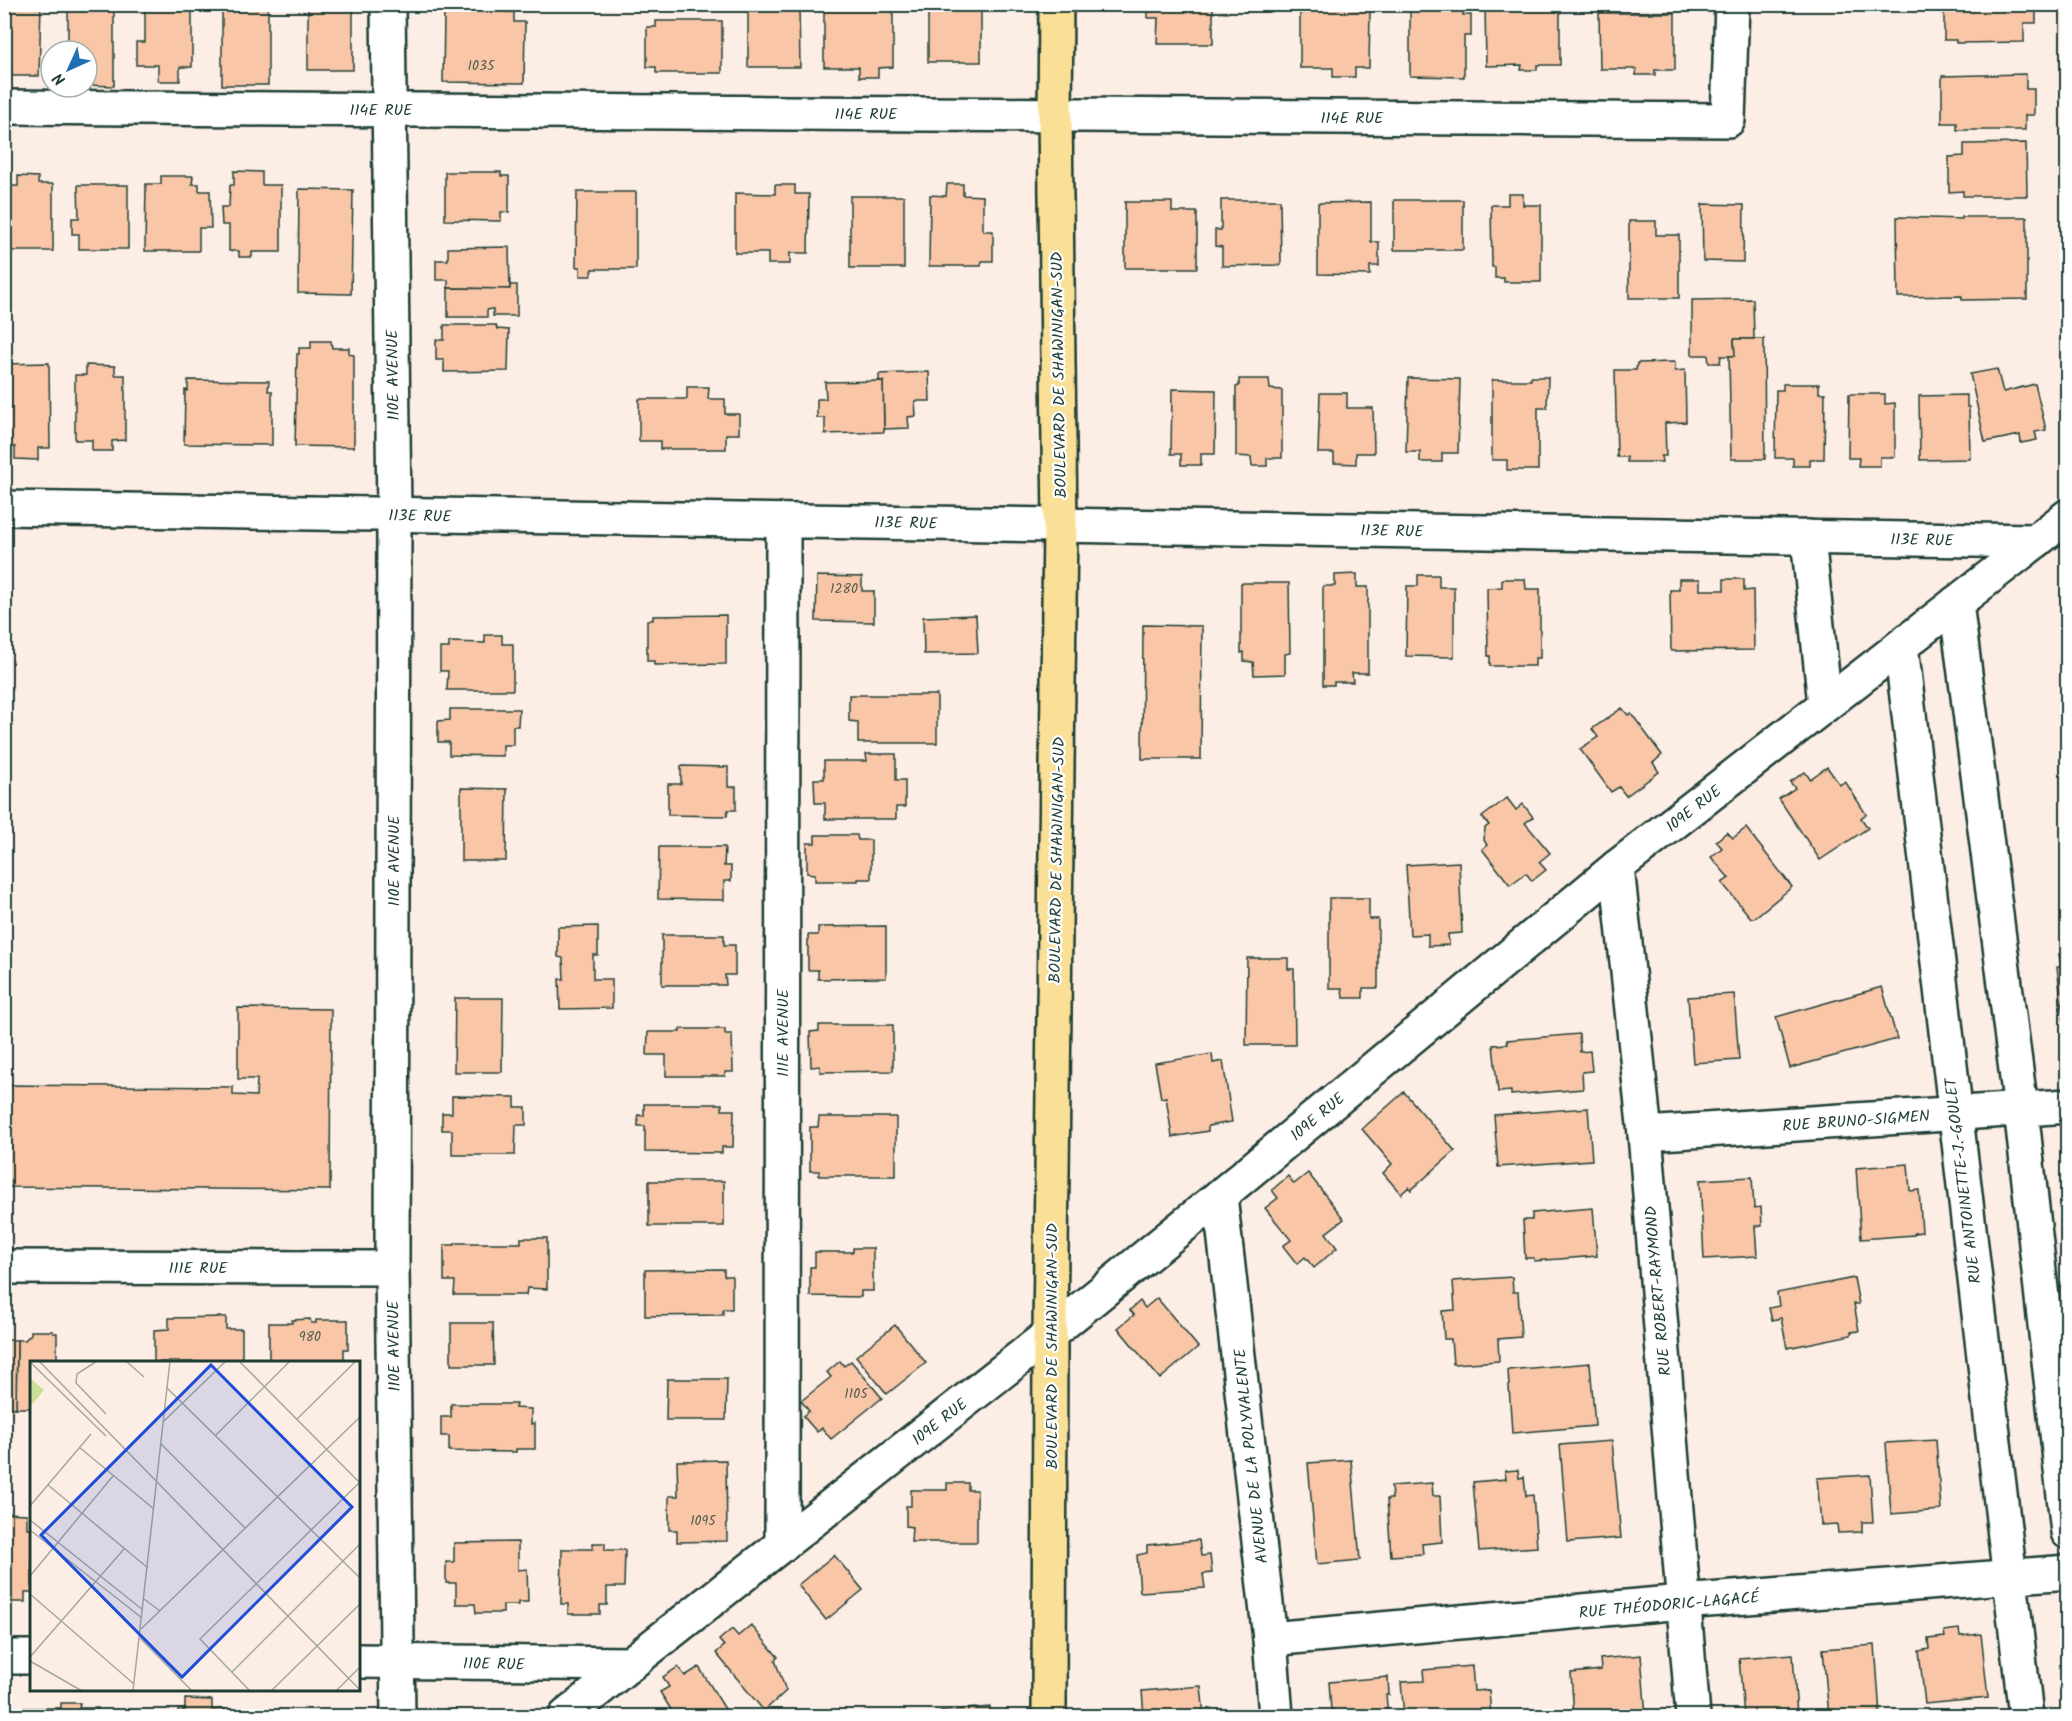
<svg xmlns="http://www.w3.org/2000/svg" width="2072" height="1721" font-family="Kalam,sans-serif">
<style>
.building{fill:#f9c7a8;stroke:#1f3d34;stroke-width:1.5}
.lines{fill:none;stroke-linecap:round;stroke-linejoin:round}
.street-casing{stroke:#1f3d34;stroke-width:38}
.secondary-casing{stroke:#1f3d34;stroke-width:38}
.primary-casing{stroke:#1f3d34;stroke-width:38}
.street{stroke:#fff;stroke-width:33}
.secondary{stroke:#fff;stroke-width:33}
.primary{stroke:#fadf96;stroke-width:33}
.labels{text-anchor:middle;stroke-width:4.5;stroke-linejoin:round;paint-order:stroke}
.number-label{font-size:14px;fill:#566051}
.street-label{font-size:16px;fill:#1f3d34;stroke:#fff}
.inset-road{fill:none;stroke:#a4a79e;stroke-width:1.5}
.view{fill:#1d4ed8;fill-opacity:0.15;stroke:#1d4ed8;stroke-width:3}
.inset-edge{fill:none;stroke:#1f3d34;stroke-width:3}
</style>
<rect width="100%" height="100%" fill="#fdeee5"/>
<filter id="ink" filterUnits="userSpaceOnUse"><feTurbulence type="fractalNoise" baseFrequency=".0167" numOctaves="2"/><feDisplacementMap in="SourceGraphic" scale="12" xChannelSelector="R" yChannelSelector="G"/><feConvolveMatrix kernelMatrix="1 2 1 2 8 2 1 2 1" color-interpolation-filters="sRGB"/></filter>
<g filter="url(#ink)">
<!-- building -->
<g class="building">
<path d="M4,4h37l-2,72h-28v-9h-7z"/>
<path d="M68,4h46v82l-27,-1v-34h-19z"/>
<path d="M145,4h47v63h-12v14h-22v-16h-22v-23h9z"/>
<path d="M215,4h51v3l2,1v77h-46v-76h-7z"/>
<path d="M319,4h34v66h-45v-62h11z"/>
<path d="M447,4h62l-1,2h-4v3l-57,-1z"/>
<path d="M748,4h51l1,63h-52z"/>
<path d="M854,4h36v4h3v59l-15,1v9h-19v-10h-35v-59h30z"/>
<rect x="928" y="4" width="53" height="58"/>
<path d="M1148,4h65v40h-56l1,-26h-10z"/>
<path d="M1316,4h38v5h16l-1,59h-14v9h-22v-9h-33v-59h16z"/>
<path d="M1429,4h34v11h8v21h-7v41l-54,-1v-67h19z"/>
<path d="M1485,4h75v61h-23v5h-16l1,-5 -36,1z"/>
<path d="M1944,4h92v19h-12v19l-68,1v-3h-12z"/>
<path d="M447,8l57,1v3h10v10h11l-1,61 -81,-1 1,-69 3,1z"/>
<path d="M1599,13h76v57h-20v5h-20l1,-6h-36z"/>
<path d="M656,21h66v52h-66v-6h-9v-40h9z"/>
<path d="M2026,74v15h8v26h-9v15h-68v-7h-15v-47z"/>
<path d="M2026,143l1,53h-64v-5l-14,1v-35l15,-1v-12z"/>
<path d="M234,171l28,1v13h19v67h-29v5h-13v-6h-10v-26h-7l-1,-18h8l1,-22h4z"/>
<path d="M445,172h56v4h8v36h-8v9l-56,-1z"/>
<path d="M18,176l20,1v7h15v67h-49v-65h14z"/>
<path d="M161,176h32l-1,8h7v7h11l1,37h-12v23h-54l1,-67h15z"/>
<path d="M947,184h16v11l20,1v35h10v30h-11l-1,5h-52l1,-71 16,1z"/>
<path d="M78,185h50v64h-49v-15h-7v-16h7z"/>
<path d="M775,185h20v9h14l-1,59h-18v11h-22v-11h-33v-60l40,1z"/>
<path d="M299,189l54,1 -2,104 -53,-1z"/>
<path d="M577,192h59v77h-44l-1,7h-11v-9h-4z"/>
<path d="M1508,194h15v11h18v77h-37v-4h-9v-11h-3l-1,-62h17z"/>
<rect x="850" y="196" width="54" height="72"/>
<path d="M1221,200h59l1,65 -59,1v-19l-7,-1v-16h6z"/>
<rect x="1394" y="200" width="69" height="50"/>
<path d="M1125,202h47v10h25v56h-72z"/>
<path d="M1371,202v40h8v24h-9v9l-52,-1v-71z"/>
<path d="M1702,204l42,1 -1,57 -40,-1z"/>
<path d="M1897,217l65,2v-2h65v82l-65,1v-4l-64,1z"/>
<path d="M1629,221h27v14h23v63h-50z"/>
<path d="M509,247l1,42 -62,-1v-8h-12v-20h12v-12z"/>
<path d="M510,285h7v31h-24v-7l-6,1v7h-39v-29l62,1z"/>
<path d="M1753,299l1,40h-20l1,17h-14l-1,7h-11l-1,-8h-16v-55z"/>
<path d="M444,325h52l1,4 12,1 -1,41 -64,1v-12h-8v-20h8z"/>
<path d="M1734,339h30l1,120h-34l-2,-103h6z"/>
<path d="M311,341h20l1,7h17v6l5,1v92l-59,-1 2,-92h2v-6h12z"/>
<path d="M1675,362v9l10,-1 1,52 -21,1 1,33h-5l1,6h-35v-5h-10l-2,-87h21l1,-7z"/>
<path d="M49,363l1,85h-12v12l-23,-1v-12h-11v-83z"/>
<path d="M86,365l29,1v9h10v65l-13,1v10h-20v-11h-17v-65h11z"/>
<path d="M1997,369l6,23 32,-8 11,46 -11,2 2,8 -16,3 -1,-8 -35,7 -15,-68z"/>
<path d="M929,372l1,29h-15l1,15 -8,1 1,11 -25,1 -1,-48h-4v-7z"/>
<path d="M1531,377h17l-1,31h-9v62h-31v-10h-15v-80h39z"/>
<path d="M1408,378l52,1 -2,74h-16v9h-22v-10h-14z"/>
<path d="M1239,379h30l1,10 12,1v68h-15v8h-15l-1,-9 -15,-1v-69l3,-1z"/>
<path d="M188,380l81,1 -1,10h4v54l-88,-1 1,-54 3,1z"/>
<path d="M883,381l1,51 -59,2v-16h-8v-19h9l-1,-17z"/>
<path d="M1783,384h36v9h6l-1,66h-14v7h-17v-8h-18l1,-68h7z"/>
<path d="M687,387h22l-1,12h17v15h14v20h-13v15h-66v-8h-21v-42h48z"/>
<path d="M1172,389l44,1 -1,64h-14v11h-20v-11h-10z"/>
<path d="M1320,393h27v15h26l1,45h-18v11l-22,-1v-10h-16z"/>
<path d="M1849,394h36v10l10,-1v54h-15v9h-22l1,-8h-11z"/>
<path d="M1967,395v12h2l1,52 -50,1 -1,-64z"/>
<path d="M1357,574v13h11v86h-16l1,9h-19v3h-11v-99h12v-11z"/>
<path d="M1418,575h21v12h15v70l-48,-1 1,-70h11z"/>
<path d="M817,576l45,1v14h12v31l-58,-1z"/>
<path d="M1502,579h23l1,10h14v69h-5v8h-45v-10h-2l-1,-68 15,-1z"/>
<path d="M1679,579h21v11h24v-11h20v12l9,-1 1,60 -83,1 -1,-61h9z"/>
<path d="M1241,583h48l1,70 -5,1v20l-31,1 -1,-13 -9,-1v-9l-3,1z"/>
<path d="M726,615v49l-72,1v-4h-7v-41h6v-4z"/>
<path d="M976,615l2,38 -54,1 -1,-37z"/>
<path d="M1143,625l59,1 -1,133h-59z"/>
<path d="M485,635h17v9h11v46h-66l1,-19h-8v-23h9v-6l36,1z"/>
<path d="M849,695h88v48h-79v-21l-9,-1z"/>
<path d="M1622,708l6,7 3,-2 31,42 -9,8 6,9 -33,24 -7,-9 -8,5 -31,-43 18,-12 -6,-8z"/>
<path d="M450,709h69l-1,17h-5v19h-10v11l-54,-1v-13h-11v-21l12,-1z"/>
<path d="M866,754h30v26h9v27h-9v12h-71v-16h-10l-1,-24h10v-18h43z"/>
<path d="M681,766l47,1v20h8v23h-8l-1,6 -59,-1v-31h13z"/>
<path d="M1827,767l13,18 5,-4 21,33 -5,4 7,10 -48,32 -41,-61 16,-11 -5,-6 15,-10 5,7z"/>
<path d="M461,788l46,1 -1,72h-45z"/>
<path d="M1507,798l9,12 7,-6 10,13 -8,6 25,30 -11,9 7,8 -14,11 -6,-8 -16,12 -28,-36 5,-4 -3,-5 1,-12 4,-3 -7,-8z"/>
<path d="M1746,828l46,59 -38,31h-3l-29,-35 7,-5 -18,-21 11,-9 -6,-7 11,-9 6,6z"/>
<path d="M815,835h42l1,5h13v39h-13v2h-43v-7l-8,-1v-30h8z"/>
<path d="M659,847h66l-1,19h7v15h-7v19l-66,-1z"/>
<path d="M1459,862l3,71 -14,1 1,11 -21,1v-12l-18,1 -4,-70z"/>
<path d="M1329,898h40v21h9v69h-15v10h-20l-1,-10h-13z"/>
<path d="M598,926v29h-5v24h19v29l-52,1 -1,-30h5l-1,-21 -5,-1v-30z"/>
<path d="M886,926v52l-68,1v-9h-10v-35h10v-8z"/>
<path d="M662,935h62v10h11v30h-10l1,10h-64z"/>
<path d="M2068,953v70l-4,1 -7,-57h4l-2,-13z"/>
<path d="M1247,958h41v11h6l1,76h-49z"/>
<path d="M1882,987l15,52 -107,29 -14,-51z"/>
<path d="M1734,994l5,66 -46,3 -5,-66z"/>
<path d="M455,998h48l-1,74h-48z"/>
<path d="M238,1008l93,1 -1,181 -326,-3v-102l229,2v8l23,1 1,-17h-19z"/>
<path d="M819,1025h74v46l-73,1v-6l-9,1 -1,-35 9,-1z"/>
<path d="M680,1029h45v5h7l1,38h-8v4h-59v-21h-19l1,-23h32z"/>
<path d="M1579,1034l1,18 10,-1 2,20 -10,1 1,17 -72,6v-4l-13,1 -5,-47 15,-1 -1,-4z"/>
<path d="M1212,1054l1,9 10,-2 9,61 -24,4v5l-36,6 -6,-40 -5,1 -6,-35z"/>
<path d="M1404,1092l51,59 -44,39 -2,-3 -8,7 -18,-21 9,-9 -30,-35z"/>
<path d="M452,1096l63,1v10h11v18h-10l-1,30h-63v-25h-10v-17h10z"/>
<path d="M644,1104h78v6h12l-1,37h-11v6l-77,-1v-26h-7v-11l6,1z"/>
<path d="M1588,1108l4,52 -94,7 -4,-52z"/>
<path d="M819,1117h77v59h-77v-5h-9v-44h8z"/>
<path d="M1908,1164l2,27 9,-1 3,42 -8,1v2l-53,4 -5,-71z"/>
<path d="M1308,1173l36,46 -18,14 11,15 -23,20 -9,-11 -8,7 -14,-18 8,-6 -26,-32 13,-10 -6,-8 16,-14 6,8z"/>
<path d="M1752,1177l2,31 7,-1 1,19h-7l2,30 -53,3 -4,-79z"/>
<rect x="649" y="1181" width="75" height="45"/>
<path d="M1593,1208l4,48 -63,5v-3h-9l-2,-38h9v-7z"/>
<path d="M521,1238h26v51l-20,-1 -1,7h-72l1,-14h-11v-36h11v-2h66z"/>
<path d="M853,1248h20v43h-12v6l-51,-1v-29h5v-15h38z"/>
<path d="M724,1269v7h8v33h-9v6l-78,1v-46z"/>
<path d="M1512,1277l1,15h5l3,45 -23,2 1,22 -46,3 -2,-25h-7l-2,-28 13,-1 -2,-29z"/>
<path d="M1854,1278l5,26h-5l5,27 -8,1v3l-64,13 -6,-30 -9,2 -3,-12 10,-2 -2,-13z"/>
<path d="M1157,1298l41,49 -38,32 -42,-51 16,-13 -4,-5 10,-9 5,7z"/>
<path d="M226,1317v12h16v33h-88v-32l15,-1v-11z"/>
<path d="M310,1319l1,4h5v-3h32v29h-4v13h-75v-39h23v-3z"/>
<path d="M451,1323h42l1,42h-43z"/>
<path d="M895,1325l31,38 -39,31 -31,-38z"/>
<path d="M31,1331h22v2h4v29h-25v46h-16l1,-68h8l6,-6z"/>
<path d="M4,1337l4,3h9l-1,68h-12z"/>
<path d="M840,1361l4,5 7,-5 31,37 -51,41 -9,-11 -5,4 -14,-16 6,-5 -8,-10 30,-24 -4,-5z"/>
<path d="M1590,1363l5,63 -83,7 -4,-63z"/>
<path d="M667,1379h60l-1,41h-60z"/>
<path d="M451,1404h65l-1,4 16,1v15l4,-1v26h-19v3l-67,-1v-15h-8v-19h10z"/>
<path d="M1936,1440l5,70 -50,4 -5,-71z"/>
<path d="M1612,1441l9,97 -53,4 -8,-97z"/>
<path d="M726,1460l1,81 -50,1v-12h-8v-34h9l-1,-35z"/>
<path d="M1351,1460l9,100 -43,4 -9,-101z"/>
<path d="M1518,1470l1,8 5,-1 2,19 7,-1 4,52 -58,4 -6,-69 33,-3 -1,-8z"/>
<path d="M1870,1475l3,47h-11v10l-24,1 -1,-9 -16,1 -4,-47z"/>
<path d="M947,1483h21v7h9v52h-66l1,-15 -6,-1v-20h5v-16h36z"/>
<path d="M1432,1483l1,13h7l2,46 -20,2 1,10 -32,2 -4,-57h5l-1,-13z"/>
<path d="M4,1513l23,1v14h5v64h-7v10h-21z"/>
<path d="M1199,1540l2,16 9,-1 2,18 -9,1 2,14 -65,4 -3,-37 10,-2v-8z"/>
<path d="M518,1542v28l9,-1 1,33h-10v3h-15v8h-27l-1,-9h-19v-21h-10v-21h8v-19z"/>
<path d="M593,1543h12v7h20l-1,37h-17v18h-7v9h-32v-10h-7l1,-55h31z"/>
<path d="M834,1555l29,35 -37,30 -28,-35z"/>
<path d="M751,1625l27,32 -3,3 11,31 -22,20 -48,-58 8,-7 -5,-6 13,-11 6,7z"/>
<path d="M1959,1629l1,7 21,-2 7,64 -63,6 -6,-53 10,-2 -1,-10 17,-2 -1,-6z"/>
<path d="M1875,1645l5,70 -2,1h-49l-6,-67z"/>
<path d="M1793,1654l4,62h-53l-5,-58z"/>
<path d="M1641,1655l5,61h-72l-3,-43 30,-3 -1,-11z"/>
<path d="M1472,1666l2,25 15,-1 2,26h-87l-3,-34 23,-1 -1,-11z"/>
<path d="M678,1667l7,9 14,-9 26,42 -1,6 -49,1 -15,-24 9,-5 -6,-10z"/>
<path d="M1388,1677l1,18h-3l2,21h-54v-6h-3l-2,-28z"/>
<path d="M1201,1686l3,30h-60l-2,-25z"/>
<path d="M185,1699l27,1v10l13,-1v7h-47v-6h7z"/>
<path d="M61,1703h19l-1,5h19v8h-94v-8h57z"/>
<path d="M990,1707l1,9h-50v-5z"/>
<rect x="275" y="1713" width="56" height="3"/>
</g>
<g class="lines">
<defs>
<g id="street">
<path d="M388,4l6,510 -2,754 6,448"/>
<path d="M4,107l1724,13 4,-116"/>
<path d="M4,508l2032,33"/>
<path d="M1808,537l17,168"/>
<path d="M1956,603l65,506 47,423"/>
<path d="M1901,646l125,1070"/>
<path d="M1617,867l28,267 48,582"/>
<path d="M1645,1134l423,-28"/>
<path d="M1220,1196l50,443 6,77"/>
<path d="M4,1267l388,1"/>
<path d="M782,1545l1,-1024"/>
<path d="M1270,1639l412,-37 386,-30"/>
<path d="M566,1716l64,-52"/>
</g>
<g id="secondary">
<path d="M4,1657h28"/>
<path d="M358,1661l272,3 420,-330 170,-138 397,-329 451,-351"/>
</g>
<path id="primary" d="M1049,1716l1,-382 10,-809 -5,-410 1,-111"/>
</defs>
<!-- street casing -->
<use href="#street" class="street-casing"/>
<!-- secondary casing -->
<use href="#secondary" class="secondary-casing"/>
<!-- primary casing -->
<use href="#primary" class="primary-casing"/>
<!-- street -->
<use href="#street" class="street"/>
<!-- secondary -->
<use href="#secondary" class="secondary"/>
<!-- primary -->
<use href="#primary" class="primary"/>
</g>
</g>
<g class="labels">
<!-- number labels -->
<g class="number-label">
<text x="481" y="70">1035</text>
<text x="844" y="593">1280</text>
<text x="310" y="1341">980</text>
<text x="856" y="1398">1105</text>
<text x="703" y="1525">1095</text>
</g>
<!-- street labels -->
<g class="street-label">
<text x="381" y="115">114E RUE</text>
<text x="866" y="119">114E RUE</text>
<text x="1352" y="123">114E RUE</text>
<text transform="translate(392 375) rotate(-91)" y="6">110E AVENUE</text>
<text transform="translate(1058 375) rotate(-91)" y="6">BOULEVARD DE SHAWINIGAN-SUD</text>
<text transform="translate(420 515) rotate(1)" y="6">113E RUE</text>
<text transform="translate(906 522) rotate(1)" y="6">113E RUE</text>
<text transform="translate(1392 530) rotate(1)" y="6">113E RUE</text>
<text transform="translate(1922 539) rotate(1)" y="6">113E RUE</text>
<text transform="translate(1693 808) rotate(-38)" y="6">109E RUE</text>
<text transform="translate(1056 860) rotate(-89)" y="6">BOULEVARD DE SHAWINIGAN-SUD</text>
<text transform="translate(393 861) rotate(-90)" y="6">110E AVENUE</text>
<text transform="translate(782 1033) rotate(-90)" y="6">111E AVENUE</text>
<text transform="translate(1317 1116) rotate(-40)" y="6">109E RUE</text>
<text transform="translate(1856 1120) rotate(-4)" y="6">RUE BRUNO-SIGMEN</text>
<text transform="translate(1962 1181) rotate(-97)" y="6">RUE ANTOINETTE-J.-GOULET</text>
<text x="198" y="1273">111E RUE</text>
<text transform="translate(1657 1291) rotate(-95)" y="6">RUE ROBERT-RAYMOND</text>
<text transform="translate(393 1346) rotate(-91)" y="6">110E AVENUE</text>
<text transform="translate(1051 1346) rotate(-90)" y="6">BOULEVARD DE SHAWINIGAN-SUD</text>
<text transform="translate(939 1421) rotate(-38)" y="6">109E RUE</text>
<text transform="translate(1250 1456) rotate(-96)" y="6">AVENUE DE LA POLYVALENTE</text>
<text transform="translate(1669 1604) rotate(-5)" y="6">RUE THÉODORIC-LAGACÉ</text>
<text transform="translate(494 1663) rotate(1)" y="6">110E RUE</text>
</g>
</g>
<!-- overview -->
<g transform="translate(30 1361)">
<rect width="330" height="330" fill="#fdeee5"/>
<path d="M0,17l14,12 -14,17z" fill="#cae095"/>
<path class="inset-road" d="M9,0l321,329M67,0l-20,13 -1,9 30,31M96,0l18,16M209,0l121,122M0,1l76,74M137,27l193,190M267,58l59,-58M134,60l62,-60M186,74l74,-74M131,83l84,84M49,86l75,62M18,124l100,83M0,145l61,-72M0,159l113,90M0,169l112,88M0,215l83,-100M0,233l104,90M114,238l16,12M111,268l219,-212M110,277l52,53M0,296l94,-108M0,300l52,30M202,311l128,-128M103,330l37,-330M220,330l-50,-52 160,-157M241,330l89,-87M306,330l24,-24"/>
<path class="view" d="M181,4l141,142 -170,170 -141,-142z"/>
<rect width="330" height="330" class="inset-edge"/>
</g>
<!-- margin -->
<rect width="2072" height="1721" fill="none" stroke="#fff" stroke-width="24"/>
<rect x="12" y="12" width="2048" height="1697" fill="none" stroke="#1f3d34" stroke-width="2" filter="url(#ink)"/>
<!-- north arrow -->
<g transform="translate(69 69) rotate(225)"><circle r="28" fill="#ffffff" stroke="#a5b1ae" stroke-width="1.5"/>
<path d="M0-4.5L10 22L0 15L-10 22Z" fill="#1f6fb2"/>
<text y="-9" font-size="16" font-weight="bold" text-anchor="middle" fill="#1f3d34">N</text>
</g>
</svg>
